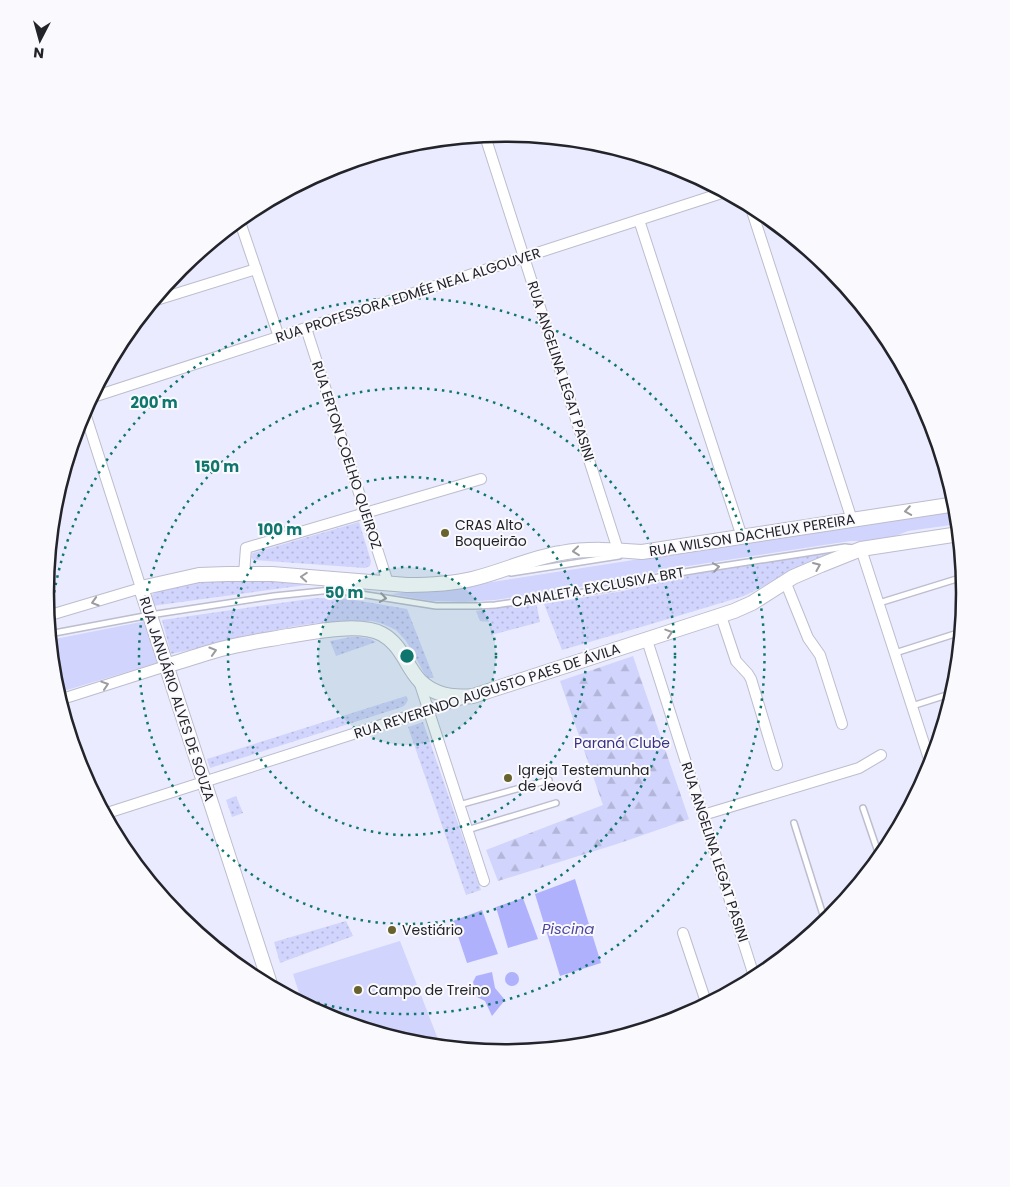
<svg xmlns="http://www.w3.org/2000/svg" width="1010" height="1187" font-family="Poppins,sans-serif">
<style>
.grass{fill:#d1d4fc}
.forest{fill:url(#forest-firs)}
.park{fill:url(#park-dots)}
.water{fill:#afb1fd}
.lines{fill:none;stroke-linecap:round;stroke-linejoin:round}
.lane-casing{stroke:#bcbdce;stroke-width:8}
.street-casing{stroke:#bcbdce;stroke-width:12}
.secondary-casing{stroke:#bcbdce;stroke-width:16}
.lane{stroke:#fff;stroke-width:5}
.street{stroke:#fff;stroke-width:10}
.secondary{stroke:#fff;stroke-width:14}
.oneway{stroke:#9c9c9f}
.ring{fill:none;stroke:#0f766e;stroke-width:2.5;stroke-dasharray:2.5 5}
.poi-dot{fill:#68622e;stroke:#fafafe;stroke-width:2}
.labels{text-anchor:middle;stroke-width:4;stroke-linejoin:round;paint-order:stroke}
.street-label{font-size:14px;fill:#23242a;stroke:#fafafe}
.poi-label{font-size:14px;fill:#23242a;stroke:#fafafe;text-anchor:start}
.park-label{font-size:14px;fill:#393085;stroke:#fafafe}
.water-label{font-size:15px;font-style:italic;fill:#4e48a0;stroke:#fafafe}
.rim{fill:none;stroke:#23242a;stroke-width:2.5}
.centre{fill:#0f766e;stroke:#fafafe;stroke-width:2.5}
.ring-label{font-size:15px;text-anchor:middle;font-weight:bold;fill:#0f766e;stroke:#fafafe;stroke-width:4;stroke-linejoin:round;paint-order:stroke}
</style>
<defs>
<pattern id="forest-firs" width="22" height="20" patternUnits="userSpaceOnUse" patternTransform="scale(1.25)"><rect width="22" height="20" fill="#d1d4fc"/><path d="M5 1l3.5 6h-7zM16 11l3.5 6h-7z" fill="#b3b6d8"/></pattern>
<pattern id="park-dots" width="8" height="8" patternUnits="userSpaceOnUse" patternTransform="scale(1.25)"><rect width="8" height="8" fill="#d1d4fc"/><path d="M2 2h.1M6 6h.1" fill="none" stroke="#b3b6d8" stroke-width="1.8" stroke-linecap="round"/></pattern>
</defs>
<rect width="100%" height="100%" fill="#eaebfe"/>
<!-- grass -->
<g class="grass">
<path d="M957,510l1,14 -50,7 -20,8 -18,2h-20l-175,27 -56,13 -124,19 -31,2 -33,-1 -40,-7 62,-6z"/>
<path d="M146,621l14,41 -103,31 -3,-10 -4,-43z"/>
<path d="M400,941l41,106 -26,-2 -86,-27 -26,-13 -10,-31z"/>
</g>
<!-- forest -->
<path class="forest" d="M633,656l56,163 -72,25 -119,37 -12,-31 117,-45 -43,-124z"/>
<!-- park -->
<g class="park">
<path d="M359,522l12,39 -1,5 -5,2 -112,-8 -2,-3 2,-4z"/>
<path d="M833,552l-89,44 -86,26 -96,28 -18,-46 79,-13 76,-18z"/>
<path d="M211,581l117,1 -176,24 -2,-10c18,-12 40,-13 61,-15z"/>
<path d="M316,598l33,1 58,10 27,69h-7l-21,-37 -10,-11 -13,-6 -11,-3 -55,2 -27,4 -119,27 -9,-34z"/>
<path d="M536,602l4,20 -49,13 -1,-13 -10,-1 -4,-10z"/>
<path d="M351,637c9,0 17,0 25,5l-40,14 -6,-15z"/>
<path d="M406,696l2,4 -3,5 -3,2 -192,61 -3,-9z"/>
<path d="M423,722l58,168 -15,5 -58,-168z"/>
<path d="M236,796l7,17 -11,4 -6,-17z"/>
<path d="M346,921l7,15 -73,27 -6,-21z"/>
</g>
<!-- water -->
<g class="water">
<path d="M575,879l26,84 -41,13 -25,-82z"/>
<path d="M523,898l15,41 -30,9 -12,-41z"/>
<path d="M482,910l16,44 -31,9 -14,-42z"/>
<circle cx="512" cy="979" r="7"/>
<path d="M492,972l3,16 10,12 -13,16 -7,-15 -8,-4 -4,-15 3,-6z"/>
</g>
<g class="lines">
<defs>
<g id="lane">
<path d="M511,573l108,-17"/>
<path d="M335,590l101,16h40l19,-1 117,-17 55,-13 36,-6 142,-22 8,1"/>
<path d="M879,603l84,-26"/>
<path d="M49,634l101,-19 124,-19 86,-9"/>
<path d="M895,653l66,-21"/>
<path d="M912,706l41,-13"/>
<path d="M459,805l90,-25"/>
<path d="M863,808l17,50"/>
<path d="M794,823l29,92v9"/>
<path d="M467,830l89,-27"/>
</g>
<g id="street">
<path d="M485,136l133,414"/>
<path d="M750,205l102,315"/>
<path d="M239,219l40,118"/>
<path d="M639,220l103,317"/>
<path d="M153,301l103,-32"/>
<path d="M306,328l82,255"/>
<path d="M90,398l635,-206"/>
<path d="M861,549l70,216"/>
<path d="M244,574l2,-26 235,-69"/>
<path d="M785,581l23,57 12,17 22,69"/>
<path d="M47,616l94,-28 -57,-178"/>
<path d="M721,616l15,45 12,13 3,5 26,86"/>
<path d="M647,640l108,339"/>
<path d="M419,681l65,200"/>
<path d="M59,700l107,-34"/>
<path d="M104,814l358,-115"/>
<path d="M703,815l156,-47 22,-13"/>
<path d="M683,933l24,72"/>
</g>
<g id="secondary">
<path d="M166,666c19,-6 37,-12 55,-17 22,-6 45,-9 67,-13 24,-4 73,-14 94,-2 11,6 17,15 23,25 4,7 9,16 15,22 14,14 34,17 53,15l261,-85 18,-8 41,-26 28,-12 40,-16 98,-15"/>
<path d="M271,987l-130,-399 58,-13 28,-1h45l135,11c22,0 44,-1 65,-6 30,-7 58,-21 89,-26 27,-5 54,-3 81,-1l314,-48"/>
</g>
</defs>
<!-- lane casing -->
<use href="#lane" class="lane-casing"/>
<!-- street casing -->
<use href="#street" class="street-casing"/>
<!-- secondary casing -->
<use href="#secondary" class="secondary-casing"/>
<!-- lane -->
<use href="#lane" class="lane"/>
<!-- street -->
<use href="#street" class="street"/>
<!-- secondary -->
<use href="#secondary" class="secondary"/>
</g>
<!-- one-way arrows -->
<defs><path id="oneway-chevron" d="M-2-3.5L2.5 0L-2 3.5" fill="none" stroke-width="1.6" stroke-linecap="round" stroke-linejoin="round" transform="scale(1.25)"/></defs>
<g class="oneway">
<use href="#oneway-chevron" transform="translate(908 511) rotate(171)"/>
<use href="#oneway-chevron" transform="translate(576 551) rotate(174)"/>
<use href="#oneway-chevron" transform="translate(817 566) rotate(-23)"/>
<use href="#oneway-chevron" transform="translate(716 567) rotate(-9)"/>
<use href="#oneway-chevron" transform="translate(304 577) rotate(-176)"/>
<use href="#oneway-chevron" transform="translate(383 598) rotate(9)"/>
<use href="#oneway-chevron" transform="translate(95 602) rotate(163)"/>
<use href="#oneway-chevron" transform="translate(669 633) rotate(-18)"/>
<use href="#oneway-chevron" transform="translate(213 651) rotate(-17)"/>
<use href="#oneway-chevron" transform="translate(105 685) rotate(-18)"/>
</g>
<!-- distance rings -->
<circle cx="407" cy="656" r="89" fill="#0f766e" fill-opacity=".12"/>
<g class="ring">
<circle cx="407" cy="656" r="89"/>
<circle cx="407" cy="656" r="179"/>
<circle cx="407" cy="656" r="268"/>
<path d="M49 637A358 358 0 1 1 270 987"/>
</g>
<!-- markers -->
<g class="poi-dot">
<circle cx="445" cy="533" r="5"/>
<circle cx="508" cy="778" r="5"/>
<circle cx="392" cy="930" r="5"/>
<circle cx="358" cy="990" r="5"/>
</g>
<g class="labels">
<!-- street labels -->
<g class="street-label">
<text transform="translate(408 295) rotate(-18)" y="5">RUA PROFESSORA EDMÉE NEAL ALGOUVER</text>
<text transform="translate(561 371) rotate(72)" y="5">RUA ANGELINA LEGAT PASINI</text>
<text transform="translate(347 455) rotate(72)" y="5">RUA ERTON COELHO QUEIROZ</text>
<text transform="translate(752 535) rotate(-9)" y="5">RUA WILSON DACHEUX PEREIRA</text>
<text transform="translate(598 587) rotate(-10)" y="5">CANALETA EXCLUSIVA BRT</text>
<text transform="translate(487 691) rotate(-18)" y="5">RUA REVERENDO AUGUSTO PAES DE ÁVILA</text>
<text transform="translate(177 699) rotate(72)" y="5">RUA JANUÁRIO ALVES DE SOUZA</text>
<text transform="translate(715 852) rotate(72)" y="5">RUA ANGELINA LEGAT PASINI</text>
</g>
<!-- poi labels -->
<g class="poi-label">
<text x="455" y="530">CRAS Alto<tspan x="455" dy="16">Boqueirão</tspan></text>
<text x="518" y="775">Igreja Testemunha<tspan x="518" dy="16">de Jeová</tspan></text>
<text x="402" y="935">Vestiário</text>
<text x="368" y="995">Campo de Treino</text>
</g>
<!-- park labels -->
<g class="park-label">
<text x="622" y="748">Paraná Clube</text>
</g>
<!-- water labels -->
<g class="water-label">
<text x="568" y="934">Piscina</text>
</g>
</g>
<!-- crop -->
<path d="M0 0H1010V1187H0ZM54 593a451 451 0 1 1 902 0a451 451 0 1 1-902 0Z" fill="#fafafe" fill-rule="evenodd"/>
<path class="rim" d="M54 593a451 451 0 1 1 902 0a451 451 0 1 1-902 0Z"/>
<circle cx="407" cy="656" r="8" class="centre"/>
<g class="ring-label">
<text x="154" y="408">200 m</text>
<text x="217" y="472">150 m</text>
<text x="280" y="535">100 m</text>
<text x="344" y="598">50 m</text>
</g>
<!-- north arrow -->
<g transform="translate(40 40) rotate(186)" stroke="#fafafe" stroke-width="4" paint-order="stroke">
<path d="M0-4L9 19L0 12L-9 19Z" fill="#23242a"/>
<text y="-8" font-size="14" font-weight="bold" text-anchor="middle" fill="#23242a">N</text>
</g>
</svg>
